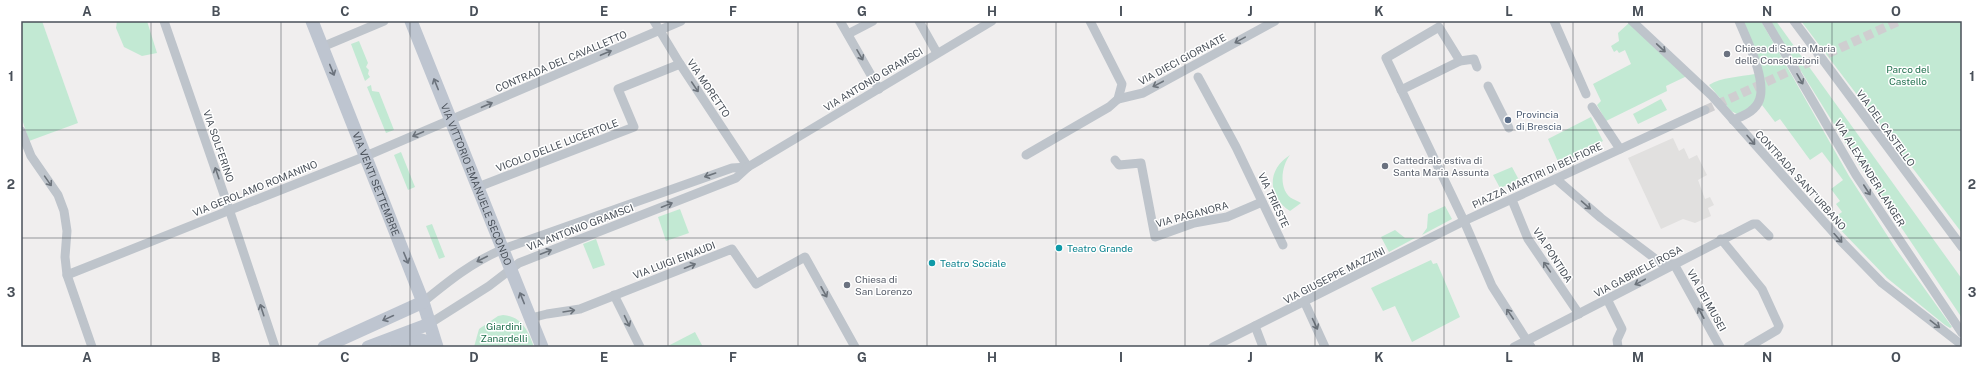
<svg xmlns="http://www.w3.org/2000/svg" width="1983" height="368" font-family="'Public Sans',sans-serif">
<style>
.education{fill:#e1e0df}
.green{fill:#c2e9d3}
.lines{fill:none;stroke-linecap:round;stroke-linejoin:round}
.street-tunnel{stroke:#cfced0;stroke-width:9;stroke-dasharray:9 4.5;stroke-linecap:butt}
.street{stroke:#bec4cb;stroke-width:9}
.secondary{stroke:#bec5d0;stroke-width:13}
.oneway{stroke:#6c737b}
.oneway2{stroke:#6c737d}
.grid{fill:none;stroke:#495059;stroke-width:1;stroke-opacity:0.55}
.worship-dot{fill:#6b7280;stroke:#fff;stroke-width:1.5}
.service-dot{fill:#5c6f8a;stroke:#fff;stroke-width:1.5}
.culture-dot{fill:#0f9aa8;stroke:#fff;stroke-width:1.5}
.labels{text-anchor:middle;stroke-width:3;stroke-linejoin:round;paint-order:stroke}
.worship-label{font-size:10px;fill:#5b616d;stroke:#fff;text-anchor:start}
.street-label{font-size:10px;fill:#495059;stroke:#fff}
.park-label{font-size:10px;fill:#22714f;stroke:#fff}
.service-label{font-size:10px;fill:#4e5e75;stroke:#fff;text-anchor:start}
.culture-label{font-size:10px;fill:#0d838f;stroke:#fff;text-anchor:start}
.neatline{fill:none;stroke:#495059;stroke-width:1.5}
.grid-label{font-size:13px;text-anchor:middle;font-weight:bold;fill:#495059}
</style>
<rect width="100%" height="100%" fill="#f0eeee"/>
<!-- education -->
<path class="education" d="M1673,138l6,13 5,-3 5,11 8,-4 10,20 -9,5 7,19 5,-2 4,8 -6,3 3,8 -16,7 -12,-4 -22,10 -33,-71z"/>
<!-- green -->
<g class="green">
<path d="M21,21h21l36,102 -49,18 -8,-25z"/>
<path d="M117,21h30l10,32 -15,3 -18,-9 -8,-19z"/>
<path d="M1742,21h19l88,155 45,70 58,81 -2,1 -5,-3 -58,-47 -56,-58 11,-8 -6,-8 4,-3 -9,-12 12,-9 -21,-28 -12,8 -30,-41 -5,3 -13,-17c8,-28 -10,-58 -20,-84z"/>
<path d="M1770,21h6l186,258v39l-104,-155z"/>
<path d="M1801,21h161v212z"/>
<path d="M1629,23l58,53 -21,10 1,5 -61,30 -9,-16 4,-4 -8,-17 38,-20 -6,-14 -6,3 -2,-3 -3,2 -3,-6 8,-5 -1,-8z"/>
<path d="M359,41l9,22 -2,4 3,3 -1,4 2,3 -5,4 -14,-37z"/>
<path d="M1755,74c5,25 5,26 -16,41l-8,-4 -22,-26c13,-8 30,-8 46,-11z"/>
<path d="M371,85l1,6 7,1 15,38 -8,3 -19,-46z"/>
<path d="M1661,99l6,11 -29,14 -5,-10z"/>
<path d="M1591,117l12,24 -44,23 -11,-25z"/>
<path d="M401,152l14,35 -7,3 -14,-35z"/>
<path d="M1290,155c-9,11 -12,36 3,44 2,1 5,2 8,4l-11,8c-22,-14 -24,-41 0,-56z"/>
<path d="M1512,167l7,13 -19,8 -7,-13z"/>
<path d="M1445,206l7,13 -30,16 5,-7 1,-14z"/>
<path d="M680,209l9,24 -23,8 -8,-24z"/>
<path d="M432,224l13,33 -6,2 -13,-33z"/>
<path d="M1395,230l10,8h10l-26,14 -8,-15z"/>
<path d="M596,239l9,26 -12,4 -10,-25z"/>
<path d="M1431,260l2,4 4,-1 23,54 -48,25 -17,-36 -12,5 -12,-23z"/>
<path d="M503,315c19,1 25,16 31,32h-60l5,-18 19,-13z"/>
<path d="M695,332l8,15h-37z"/>
</g>
<g class="lines">
<!-- street-tunnel -->
<path class="street-tunnel" d="M1705,110l194,-89"/>
<!-- street -->
<g class="street">
<path d="M164,21l65,188 46,138"/>
<path d="M654,21l26,43 68,103"/>
<path d="M840,21l39,68"/>
<path d="M919,21l18,32"/>
<path d="M1554,21l32,73"/>
<path d="M1632,21l80,75 130,146 40,41 80,62"/>
<path d="M1766,21l90,154 106,158"/>
<path d="M1794,21l168,226"/>
<path d="M848,34l25,-13"/>
<path d="M322,47l62,-26"/>
<path d="M1460,61l-21,-34 -53,31 78,163 28,65 39,61"/>
<path d="M1198,77l38,70 47,98"/>
<path d="M1488,86l21,42"/>
<path d="M1401,90l59,-29 14,-2 3,8"/>
<path d="M1118,99l25,-6 132,-72"/>
<path d="M1592,107l28,42"/>
<path d="M1733,120c10,-4 20,-8 25,-17 11,-19 -11,-63 -19,-82"/>
<path d="M21,131l10,25 27,39 6,16 3,20 -2,26 2,18 25,72"/>
<path d="M1026,155l83,-48 9,-8 4,-15 -32,-63"/>
<path d="M1115,160l4,5 22,-2 14,74 39,-14 33,-6 35,-15"/>
<path d="M1556,179l45,39 44,33 17,13h11"/>
<path d="M478,187l156,-60 -16,-38 62,-25"/>
<path d="M1512,200l16,39 51,75"/>
<path d="M1721,239l41,50 17,37 -2,4 -29,17"/>
<path d="M1674,264l46,83"/>
<path d="M67,275l299,-119 315,-135"/>
<path d="M614,295l26,52"/>
<path d="M1607,299l15,30 -5,11 1,7"/>
<path d="M1304,301l21,46"/>
<path d="M423,302c27,-22 48,-39 80,-53l229,-81 16,-1"/>
<path d="M531,318l16,-4 33,-5 152,-60 24,35 49,-27 50,90"/>
<path d="M429,324l60,-38 30,-23 217,-85 12,-11 244,-146"/>
<path d="M1255,326l8,21"/>
<path d="M1213,347l251,-126 241,-111"/>
<path d="M1514,347l239,-123h4l12,12"/>
</g>
<!-- secondary -->
<g class="secondary">
<path id="s1" d="M312,21l111,281 14,45"/>
<path id="s2" d="M411,21l131,326"/>
<path d="M397,345c17,-6 22,-8 39,0"/>
<path d="M324,347l99,-45"/>
<path d="M368,347l61,-23"/>
</g>
</g>
<!-- one-way arrows -->
<defs><path id="oneway-shaft" d="M-6 0H5M1.5-3L5.5 0L1.5 3" fill="none" stroke-width="1.6" stroke-linecap="round" stroke-linejoin="round"/></defs>
<g class="oneway">
<use href="#oneway-shaft" transform="translate(1240 40) rotate(151)"/>
<use href="#oneway-shaft" transform="translate(1661 48) rotate(43)"/>
<use href="#oneway-shaft" transform="translate(606 53) rotate(-23)"/>
<use href="#oneway-shaft" transform="translate(860 55) rotate(60)"/>
<use href="#oneway-shaft" transform="translate(1800 79) rotate(60)"/>
<use href="#oneway-shaft" transform="translate(1158 84) rotate(152)"/>
<use href="#oneway-shaft" transform="translate(695 87) rotate(56)"/>
<use href="#oneway-shaft" transform="translate(487 105) rotate(-23)"/>
<use href="#oneway-shaft" transform="translate(418 134) rotate(157)"/>
<use href="#oneway-shaft" transform="translate(1751 140) rotate(49)"/>
<use href="#oneway-shaft" transform="translate(217 173) rotate(-109)"/>
<use href="#oneway-shaft" transform="translate(710 175) rotate(161)"/>
<use href="#oneway-shaft" transform="translate(48 181) rotate(55)"/>
<use href="#oneway-shaft" transform="translate(1867 190) rotate(57)"/>
<use href="#oneway-shaft" transform="translate(667 205) rotate(-22)"/>
<use href="#oneway-shaft" transform="translate(1586 205) rotate(41)"/>
<use href="#oneway-shaft" transform="translate(1838 238) rotate(48)"/>
<use href="#oneway-shaft" transform="translate(546 252) rotate(-21)"/>
<use href="#oneway-shaft" transform="translate(482 259) rotate(153)"/>
<use href="#oneway-shaft" transform="translate(690 266) rotate(-21)"/>
<use href="#oneway-shaft" transform="translate(1547 267) rotate(-125)"/>
<use href="#oneway-shaft" transform="translate(1640 282) rotate(152)"/>
<use href="#oneway-shaft" transform="translate(824 292) rotate(61)"/>
<use href="#oneway-shaft" transform="translate(262 310) rotate(-108)"/>
<use href="#oneway-shaft" transform="translate(569 311) rotate(-9)"/>
<use href="#oneway-shaft" transform="translate(1701 313) rotate(-119)"/>
<use href="#oneway-shaft" transform="translate(1510 314) rotate(-124)"/>
<use href="#oneway-shaft" transform="translate(627 321) rotate(64)"/>
<use href="#oneway-shaft" transform="translate(1315 324) rotate(65)"/>
<use href="#oneway-shaft" transform="translate(1935 324) rotate(38)"/>
</g>
<g class="oneway2">
<use href="#oneway-shaft" transform="translate(332 70) rotate(68)"/>
<use href="#oneway-shaft" transform="translate(436 84) rotate(-112)"/>
<use href="#oneway-shaft" transform="translate(406 258) rotate(68)"/>
<use href="#oneway-shaft" transform="translate(522 298) rotate(-112)"/>
<use href="#oneway-shaft" transform="translate(388 318) rotate(155)"/>
</g>
<!-- grid -->
<path class="grid" d="M151,21v326M281,21v326M410,21v326M539,21v326M668,21v326M798,21v326M927,21v326M1056,21v326M1185,21v326M1315,21v326M1444,21v326M1573,21v326M1702,21v326M1832,21v326M21,130h1941M21,238h1941"/>
<!-- markers -->
<g class="worship-dot">
<circle cx="1727" cy="54" r="4"/>
<circle cx="1385" cy="166" r="4"/>
<circle cx="847" cy="285" r="4"/>
</g>
<circle class="service-dot" cx="1508" cy="120" r="4"/>
<g class="culture-dot">
<circle cx="1059" cy="248" r="4"/>
<circle cx="932" cy="263" r="4"/>
</g>
<g class="labels">
<!-- worship labels -->
<g class="worship-label">
<text x="1735" y="52">Chiesa di Santa Maria<tspan x="1735" dy="12">delle Consolazioni</tspan></text>
<text x="1393" y="164">Cattedrale estiva di<tspan x="1393" dy="12">Santa Maria Assunta</tspan></text>
<text x="855" y="283">Chiesa di<tspan x="855" dy="12">San Lorenzo</tspan></text>
</g>
<!-- street labels -->
<g class="street-label">
<text transform="translate(1182 59) rotate(-28)" y="4">VIA DIECI GIORNATE</text>
<text transform="translate(561 61) rotate(-23)" y="4">CONTRADA DEL CAVALLETTO</text>
<text transform="translate(873 79) rotate(-31)" y="4">VIA ANTONIO GRAMSCI</text>
<text transform="translate(709 88) rotate(56)" y="4">VIA MORETTO</text>
<text transform="translate(1886 128) rotate(54)" y="4">VIA DEL CASTELLO</text>
<text transform="translate(557 145) rotate(-21)" y="4">VICOLO DELLE LUCERTOLE</text>
<text transform="translate(219 146) rotate(71)" y="4">VIA SOLFERINO</text>
<text transform="translate(1870 173) rotate(58)" y="4">VIA ALEXANDER LANGER</text>
<text transform="translate(1537 175) rotate(-25)" y="4">PIAZZA MARTIRI DI BELFIORE</text>
<text transform="translate(1801 180) rotate(48)" y="4">CONTRADA SANT'URBANO</text>
<text dy="4" stroke="none"><textPath href="#s1" startOffset="175">VIA VENTI SETTEMBRE</textPath></text>
<text dy="4" stroke="none"><textPath href="#s2" startOffset="176">VIA VITTORIO EMANUELE SECONDO</textPath></text>
<text transform="translate(255 188) rotate(-22)" y="4">VIA GEROLAMO ROMANINO</text>
<text transform="translate(1274 200) rotate(65)" y="4">VIA TRIESTE</text>
<text transform="translate(1192 214) rotate(-15)" y="4">VIA PAGANORA</text>
<text transform="translate(580 227) rotate(-21)" y="4">VIA ANTONIO GRAMSCI</text>
<text transform="translate(1553 255) rotate(57)" y="4">VIA PONTIDA</text>
<text transform="translate(674 260) rotate(-21)" y="4">VIA LUIGI EINAUDI</text>
<text transform="translate(1638 271) rotate(-28)" y="4">VIA GABRIELE ROSA</text>
<text transform="translate(1334 275) rotate(-27)" y="4">VIA GIUSEPPE MAZZINI</text>
<text transform="translate(1707 300) rotate(61)" y="4">VIA DEI MUSEI</text>
</g>
<!-- park labels -->
<g class="park-label">
<text x="1908" y="73">Parco del<tspan x="1908" dy="12">Castello</tspan></text>
<text x="504" y="330">Giardini<tspan x="504" dy="12">Zanardelli</tspan></text>
</g>
<!-- service labels -->
<g class="service-label">
<text x="1516" y="118">Provincia<tspan x="1516" dy="12">di Brescia</tspan></text>
</g>
<!-- culture labels -->
<g class="culture-label">
<text x="1067" y="252">Teatro Grande</text>
<text x="940" y="267">Teatro Sociale</text>
</g>
</g>
<!-- border -->
<rect width="1983" height="368" fill="none" stroke="#ffffff" stroke-width="44"/>
<rect x="22" y="22" width="1939" height="324" class="neatline"/>
<g class="grid-label">
<text x="87" y="16">A</text>
<text x="216" y="16">B</text>
<text x="345" y="16">C</text>
<text x="474" y="16">D</text>
<text x="604" y="16">E</text>
<text x="733" y="16">F</text>
<text x="862" y="16">G</text>
<text x="992" y="16">H</text>
<text x="1121" y="16">I</text>
<text x="1250" y="16">J</text>
<text x="1379" y="16">K</text>
<text x="1509" y="16">L</text>
<text x="1638" y="16">M</text>
<text x="1767" y="16">N</text>
<text x="1896" y="16">O</text>
<text x="11" y="81">1</text>
<text x="1972" y="81">1</text>
<text x="11" y="189">2</text>
<text x="1972" y="189">2</text>
<text x="11" y="297">3</text>
<text x="1972" y="297">3</text>
<text x="87" y="362">A</text>
<text x="216" y="362">B</text>
<text x="345" y="362">C</text>
<text x="474" y="362">D</text>
<text x="604" y="362">E</text>
<text x="733" y="362">F</text>
<text x="862" y="362">G</text>
<text x="992" y="362">H</text>
<text x="1121" y="362">I</text>
<text x="1250" y="362">J</text>
<text x="1379" y="362">K</text>
<text x="1509" y="362">L</text>
<text x="1638" y="362">M</text>
<text x="1767" y="362">N</text>
<text x="1896" y="362">O</text>
</g>
</svg>
